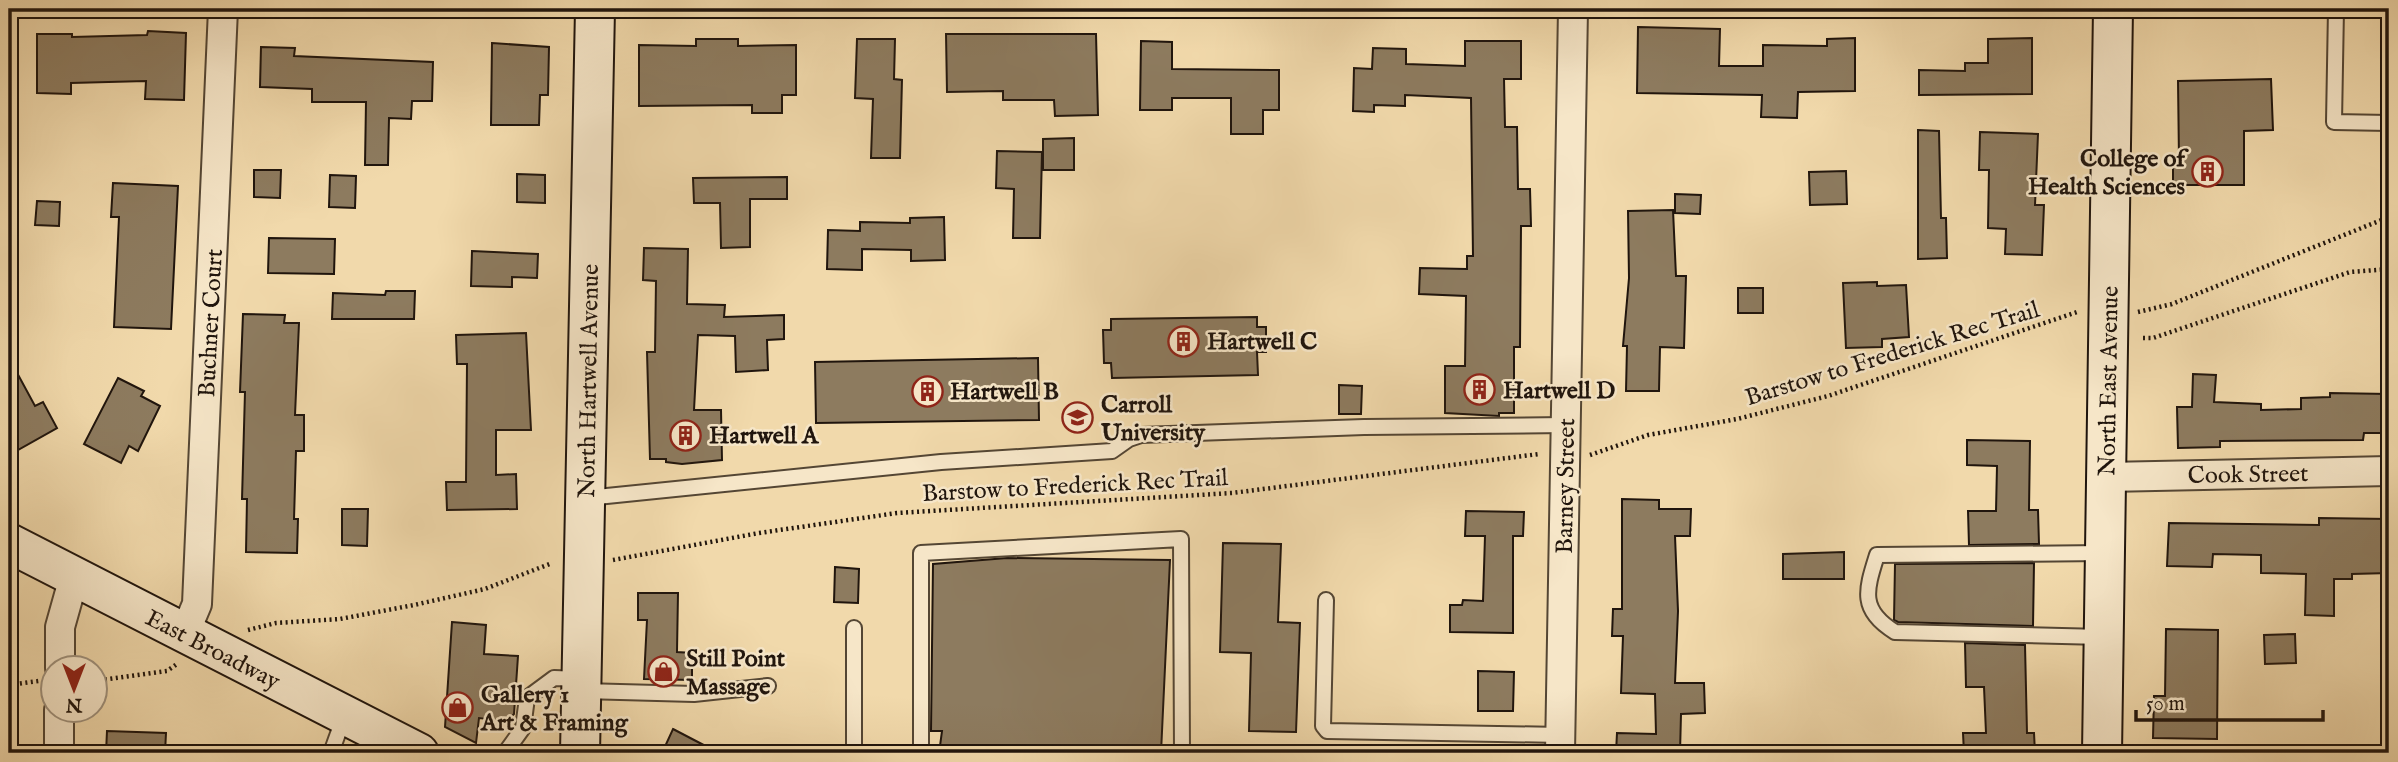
<svg xmlns="http://www.w3.org/2000/svg" width="2398" height="762" font-family="'IM FELL English',serif">
<style>
.building{fill:#8d7b5f;stroke:#20150d;stroke-width:2}
.lines{fill:none;stroke-linecap:round;stroke-linejoin:round}
.lane-casing{stroke:#544634;stroke-width:18}
.street-casing{stroke:#544634;stroke-width:32}
.secondary-casing{stroke:#20150d;stroke-width:42}
.path{stroke:#20150d;stroke-width:4.5;stroke-dasharray:2 3.5;stroke-linecap:butt}
.lane{stroke:#f6e6c8;stroke-width:14}
.street{stroke:#f6e6c8;stroke-width:28}
.secondary{stroke:#f6e6c8;stroke-width:38}
.labels{text-anchor:middle;stroke-width:5;stroke-linejoin:round;paint-order:stroke}
.poi-label{font-size:24px;font-weight:bold;fill:#20150d;stroke:#f6e6c8;text-anchor:start}
.street-label{font-size:24px;fill:#20150d;stroke:#f6e6c8}
</style>
<rect width="100%" height="100%" fill="#f1d9ab"/>
<filter id="stains"><feTurbulence type="fractalNoise" baseFrequency=".00286" numOctaves="4"/><feColorMatrix values="0 0 0 0 .2 0 0 0 0 .09 0 0 0 0 .02 0 0 0 .5 -.17"/></filter>
<radialGradient id="worn" r=".72"><stop offset=".6" stop-color="#630" stop-opacity="0"/><stop offset="1" stop-color="#630" stop-opacity=".3"/></radialGradient>
<!-- building -->
<g class="building">
<path d="M1638,27l82,2 -1,37h44v-21l64,1v-7l28,-1v53l-57,1 -1,26 -36,-1 1,-22 -125,-2z"/>
<path d="M148,31l38,2 -2,67 -39,-1 1,-18 -75,2v11l-34,-1v-59h35v3l75,-2z"/>
<path d="M946,34h150l2,81 -43,1 -1,-16h-51v-9l-56,1z"/>
<path d="M2032,38v56l-113,1v-25l46,1v-8h23v-24z"/>
<path d="M696,39h42v7l58,-1v50h-14v18h-30v-8l-113,1v-61l57,1z"/>
<path d="M857,39h38l-1,40 8,1 -2,78h-29l2,-59 -18,-1z"/>
<path d="M1141,41l31,1v27l107,1v40h-16v24h-32v-36h-59v12h-32z"/>
<path d="M1465,41h56v38h-17l1,48h12l1,62h12l1,37h-10l-1,121h-6v66h-15v3l-54,-3v-47h20l1,-70 -47,-2 1,-26 47,1v-13h6l-2,-158 -66,-3v11l-31,-1v7l-21,-1 1,-43 18,1 1,-21 33,1v15l59,2z"/>
<path d="M492,43l57,4 -1,48h-8l-1,30h-48z"/>
<path d="M261,47l34,1 -1,8 139,6 -1,39h-20l-1,18 -22,-1 -1,47h-23l1,-63h-54v-13l-52,-2z"/>
<path d="M2271,79l2,51 -29,1v54h-71v-25h6l-1,-79z"/>
<path d="M1918,130l21,1 2,87h5l1,40 -29,1z"/>
<path d="M1980,132l58,2 -3,71h9l-2,50 -37,-1 1,-25 -18,-1 1,-58h-10z"/>
<path d="M1074,138v32h-31v-31z"/>
<path d="M997,151l45,1 -2,86h-27l1,-49 -18,-1z"/>
<path d="M254,170h27l-1,28 -26,-1z"/>
<path d="M1846,171l1,33 -37,1 -1,-33z"/>
<path d="M517,174l28,1v28l-28,-1z"/>
<path d="M330,175l26,1 -1,32 -26,-1z"/>
<path d="M787,177v22h-37v48l-29,1 -1,-45h-26l-1,-25z"/>
<path d="M113,183l65,3 -7,143 -57,-2 5,-110h-8z"/>
<path d="M1675,194l26,1 -1,19 -25,-1z"/>
<path d="M37,201l23,1 -1,24 -24,-1z"/>
<path d="M1673,210l3,66h10l-2,72 -24,-1 -1,44h-33l1,-45h-4l6,-68 -1,-67z"/>
<path d="M944,217l1,43 -34,1v-11l-49,-1v21l-35,-1 1,-39 32,1v-9l50,1v-5z"/>
<path d="M269,238l66,1 -1,35 -66,-1z"/>
<path d="M644,248l44,1 -1,55 38,1 -1,12 60,-2v24l-17,1 1,30 -32,2 -1,-36 -37,-1 -4,75h27l1,50 -40,4 -16,-2v-3h-16l-3,-107h8l1,-71 -13,-1z"/>
<path d="M472,251l66,3 -1,24 -25,-1v10l-41,-1z"/>
<path d="M1877,282v4l29,-1 3,52 -27,2v8l-36,1 -3,-65z"/>
<rect x="1738" y="288" width="25" height="25"/>
<path d="M386,291h29l-1,28h-82l1,-26 52,2z"/>
<path d="M243,314l42,1 -1,8h15l-4,92h9v36h-8l-2,68h4l-1,34 -51,-1 1,-53h-5l3,-107h-5z"/>
<path d="M1257,317v10h9v25h-9l1,23 -146,3 -1,-15h-7l-1,-33h8v-11z"/>
<path d="M526,333l5,97h-35v45l20,-1 1,35 -70,1 -1,-28h20l1,-118h-10l-1,-29z"/>
<path d="M9,358l26,48 8,-4 14,26 -48,27z"/>
<path d="M1038,358l1,62 -223,3 -1,-61z"/>
<path d="M2193,374l23,1 -2,27 47,2v6l40,-1v-11l29,-1v-4l59,1v39h-25l-1,7 -143,1v6l-42,1 -1,-41h15z"/>
<path d="M118,378l26,13 -3,5 19,10 -22,45 -9,-5 -8,17 -37,-19z"/>
<path d="M1339,385l23,1 -1,28h-22z"/>
<path d="M1967,440l63,1 -1,69h9l1,34 -70,1 -1,-34h28l1,-45 -30,-1z"/>
<path d="M1622,499l37,1v9h32l-1,27h-15l3,75 -3,72h29l1,30 -24,1 -1,39h-64l1,-20 39,1 -1,-40 -34,-1 2,-57h-11l1,-27h9z"/>
<path d="M342,509h26l-1,37 -25,-1z"/>
<path d="M1466,511l58,1 -1,24h-10v97l-63,-1v-27h12l1,-5 20,1 2,-65h-20z"/>
<path d="M2319,518l70,1v54l-37,1v5h-18v37l-29,-1 1,-41 -45,-1v-18l-48,-1 -1,13 -45,-1 2,-43 150,2z"/>
<path d="M1223,543l58,1 -3,78 22,1 -4,109 -47,-1 2,-78 -31,-1z"/>
<path d="M1844,552v27h-61v-25z"/>
<path d="M1007,558l163,2 -9,193 -221,-7 2,-15h-11l2,-167z"/>
<path d="M2034,563l-1,63 -135,-4 -4,-2 1,-56z"/>
<path d="M835,567l24,2 -1,34 -24,-1z"/>
<path d="M638,593h40l-1,59 15,1v27l-48,-1 3,-59h-9z"/>
<path d="M452,622l34,3 -2,29 34,2 -4,58 -8,7 -27,-3 -3,25 -31,-16z"/>
<path d="M2166,629l52,1 -1,109 -64,-1 1,-42h11z"/>
<path d="M2295,634l1,29 -31,1 -1,-29z"/>
<path d="M1965,643l60,2 2,88h7l1,20h-71l-1,-20h23l-2,-46h-18z"/>
<path d="M1478,671l36,1 -1,39h-35z"/>
<path d="M673,729l46,24h-57z"/>
<path d="M107,731l59,2 -1,20h-59z"/>
</g>
<g class="lines">
<defs>
<g id="lane">
<path d="M2336,9l-2,113 55,1"/>
<path d="M587,498l354,-36 171,-11 17,-12 12,-4 223,-8 202,-2"/>
<path d="M1326,600l-3,126 4,5 234,4"/>
<path d="M854,628v125"/>
<path d="M2102,637l-207,-5c-36,-22 -29,-42 -18,-77l227,-2"/>
<path d="M583,691l111,3 74,-8"/>
<path d="M331,753l13,-36"/>
<path d="M505,753l18,-25 4,-30 27,-20 27,1"/>
<path d="M921,753v-200l260,-14 1,214"/>
</g>
<g id="street">
<path d="M2107,477l282,-6"/>
<path d="M184,635l13,-31 26,-595"/>
<path d="M60,668v-41l14,-50"/>
<path d="M59,753v-43"/>
<path d="M1560,753l13,-744"/>
</g>
<g id="secondary">
<path d="M9,543l410,210"/>
<path d="M580,753l15,-744"/>
<path d="M2102,753l11,-744"/>
</g>
</defs>
<!-- lane casing -->
<use href="#lane" class="lane-casing"/>
<!-- street casing -->
<use href="#street" class="street-casing"/>
<!-- secondary casing -->
<use href="#secondary" class="secondary-casing"/>
<!-- path -->
<g class="path">
<path d="M2138,312l34,-8 217,-87"/>
<path d="M2143,338h10l197,-66 39,-3"/>
<path d="M1590,455l58,-20 89,-16 91,-23 249,-84"/>
<path d="M613,560l146,-27 138,-20 335,-20 307,-39"/>
<path d="M248,630l28,-7 64,-4 74,-14 71,-16 67,-26"/>
<path d="M94,681l73,-10 10,-7"/>
<path d="M9,685l30,-4"/>
</g>
<!-- lane -->
<use href="#lane" class="lane"/>
<!-- street -->
<use href="#street" class="street"/>
<!-- secondary -->
<use href="#secondary" class="secondary"/>
</g>
<!-- icons -->
<defs>
<symbol id="building-ring" viewBox="-11 -11 22 22"><circle r="9.5" fill="#f6e6c8" stroke="#8f2418" stroke-width="1.5"/><path d="M-4-6H4V6H1V3H-1V6H-4ZM-2.5-4.3h1.7v1.8h-1.7ZM.8-4.3h1.7v1.8H.8ZM-2.5-1h1.7V.8h-1.7ZM.8-1h1.7V.8H.8Z" fill="#8f2418"/></symbol>
<symbol id="university-ring" viewBox="-11 -11 22 22"><circle r="9.5" fill="#f6e6c8" stroke="#8f2418" stroke-width="1.5"/><path d="M0-5L7-2L0 1L-7-2ZM-4 1L0 2.5L4 1V4Q0 6-4 4Z" fill="#8f2418"/></symbol>
<symbol id="shop-ring" viewBox="-11 -11 22 22"><circle r="9.5" fill="#f6e6c8" stroke="#8f2418" stroke-width="1.5"/><path d="M-5-2.5h2.3a2.7 3.5 0 0 1 5.4 0H5L5.5 6h-11ZM-1.5-2.5h3a1.5 2.3 0 0 0-3 0Z" fill="#8f2418"/></symbol>
</defs>
<g fill-rule="evenodd">
<use href="#building-ring" x="2190" y="154" width="35" height="35"/>
<use href="#building-ring" x="1166" y="324" width="35" height="35"/>
<use href="#building-ring" x="1462" y="372" width="35" height="35"/>
<use href="#building-ring" x="910" y="374" width="35" height="35"/>
<use href="#university-ring" x="1060" y="400" width="35" height="35"/>
<use href="#building-ring" x="668" y="418" width="35" height="35"/>
<use href="#shop-ring" x="646" y="654" width="35" height="35"/>
<use href="#shop-ring" x="440" y="690" width="35" height="35"/>
</g>
<g class="labels">
<!-- poi labels -->
<g class="poi-label">
<text x="2185" y="166" text-anchor="end">College of<tspan x="2185" dy="28">Health Sciences</tspan></text>
<text x="1207" y="349">Hartwell C</text>
<text x="1503" y="398">Hartwell D</text>
<text x="950" y="399">Hartwell B</text>
<text x="1101" y="412">Carroll<tspan x="1101" dy="28">University</tspan></text>
<text x="709" y="443">Hartwell A</text>
<text x="686" y="666">Still Point<tspan x="686" dy="28">Massage</tspan></text>
<text x="481" y="702">Gallery 1<tspan x="481" dy="28">Art &amp; Framing</tspan></text>
</g>
<!-- street labels -->
<g class="street-label">
<text transform="translate(210 323) rotate(-87)" y="8">Buchner Court</text>
<text transform="translate(1892 353) rotate(-17)" y="8">Barstow to Frederick Rec Trail</text>
<text transform="translate(588 381) rotate(-89)" y="8">North Hartwell Avenue</text>
<text transform="translate(2108 381) rotate(-89)" y="8">North East Avenue</text>
<text transform="translate(2248 474) rotate(-1)" y="8">Cook Street</text>
<text transform="translate(1075 485) rotate(-3)" y="8">Barstow to Frederick Rec Trail</text>
<text transform="translate(1565 486) rotate(-89)" y="8">Barney Street</text>
<text transform="translate(213 649) rotate(27)" y="8">East Broadway</text>
</g>
</g>
<!-- margin -->
<rect width="2398" height="762" fill="none" stroke="#f1d9ab" stroke-width="35"/>
<rect x="10" y="10" width="2377" height="741" fill="none" stroke="#20150d" stroke-width="3.5"/>
<rect x="18" y="18" width="2363" height="727" fill="none" stroke="#20150d" stroke-width="2"/>
<!-- north arrow -->
<g transform="translate(74 689) rotate(180)"><circle r="33" fill="#f6e6c8" stroke="#a0927d" stroke-width="2"/>
<path d="M0-5L12 26L0 18L-12 26Z" fill="#8f2418"/>
<text y="-10" font-size="19" font-weight="bold" text-anchor="middle" fill="#20150d">N</text>
</g>
<!-- scale -->
<path d="M2136 710v10h187v-10" fill="none" stroke="#20150d" stroke-width="3.5"/>
<text x="2146" y="710" font-size="21" fill="#20150d" stroke="#f6e6c8" stroke-width="5" paint-order="stroke">50 m</text>
<rect width="100%" height="100%" filter="url(#stains)"/>
<rect width="100%" height="100%" fill="url(#worn)"/>
</svg>
